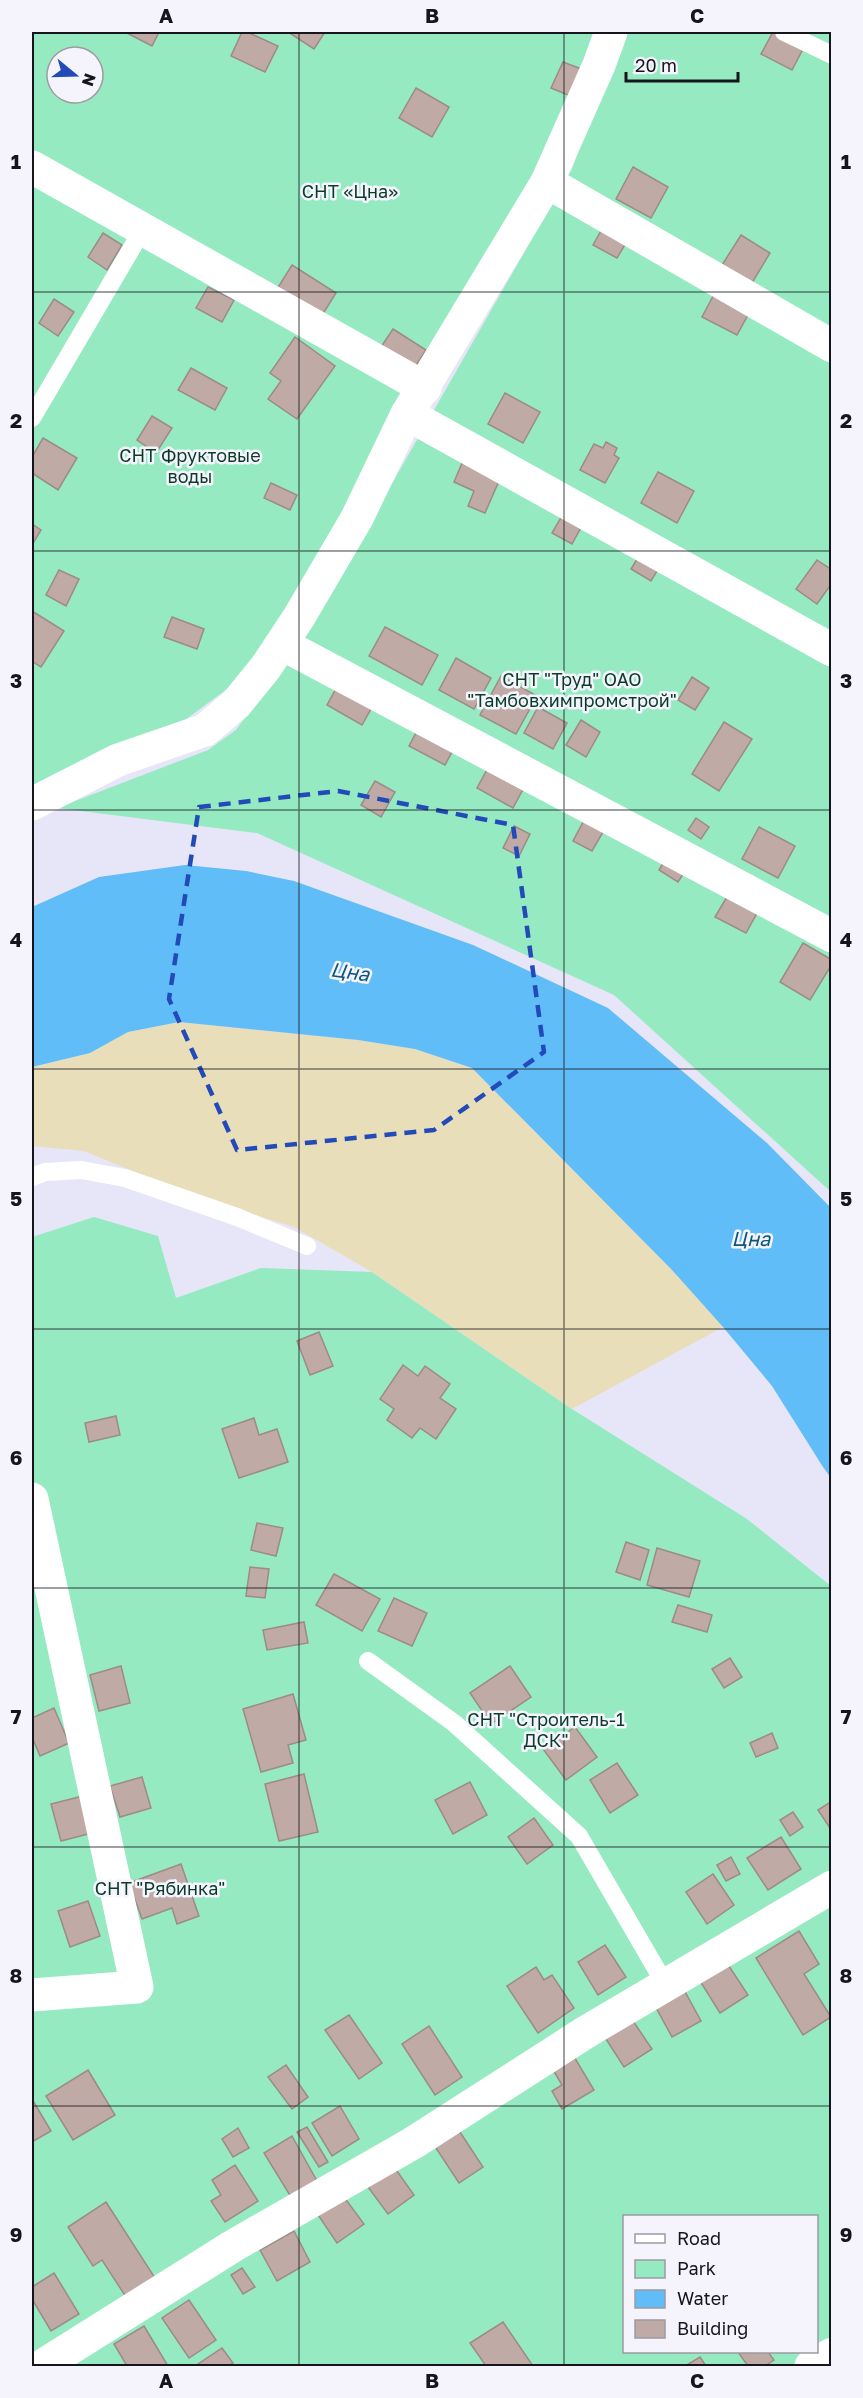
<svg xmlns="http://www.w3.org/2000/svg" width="863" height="2398" font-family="'Golos Text',sans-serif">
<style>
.green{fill:#95eac2;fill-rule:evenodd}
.sand{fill:#e8deb9}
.water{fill:#60bdf7}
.building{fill:#bfaaa6;stroke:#9e8a86;stroke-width:1.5}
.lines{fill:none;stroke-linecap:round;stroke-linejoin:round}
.lane{stroke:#fff;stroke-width:18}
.street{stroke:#fff;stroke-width:33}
.marked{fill:none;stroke:#224bb9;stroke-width:4.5;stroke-dasharray:12 8;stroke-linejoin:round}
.grid{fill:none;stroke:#16151c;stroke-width:1.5;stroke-opacity:0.55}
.labels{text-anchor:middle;stroke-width:5;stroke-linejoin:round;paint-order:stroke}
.park-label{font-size:18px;fill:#0b3c2a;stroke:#f5f4fc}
.water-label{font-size:20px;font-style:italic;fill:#0d567d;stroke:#f5f4fc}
.neatline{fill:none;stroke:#16151c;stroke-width:2}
.grid-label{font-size:20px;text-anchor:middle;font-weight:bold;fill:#16151c}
</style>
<rect width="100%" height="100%" fill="#e7e5f8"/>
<!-- green -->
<g class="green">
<path d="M32,32h572l-65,145 -289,495 -65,48 -153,74zM57,57h36v36h-36z"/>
<path d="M622,32h209v1160l-217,-197 -357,-162 -200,-25 151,-58 28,-20 75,-105 261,-456z"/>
<path d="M94,1217l64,19 18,62 85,-30 111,4 200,137 175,110 84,67v780h-799v-1129zM624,2216h192v136h-192z"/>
</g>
<!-- sand -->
<path class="sand" d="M179,1022l179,18 57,9 57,19 200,202 51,57 -151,82 -200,-137 -78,-45 -101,-31 -109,-45 -52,-5v-79l58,-14 38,-21z"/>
<!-- water -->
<path class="water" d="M185,865l61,6 48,10 179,64 135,63 159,135 64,65v270l-8,-11 -51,-81 -49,-59 -51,-57 -200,-202 -57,-19 -57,-9 -179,-18 -51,10 -38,21 -58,14v-160l67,-30z"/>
<!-- building -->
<g class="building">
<path d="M125,32h34l-7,14z"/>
<path d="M242,32h5l31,14 -13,26 -34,-16z"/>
<path d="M288,32h37l-11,17z"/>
<path d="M773,32l31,15 -12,23 -31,-16z"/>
<path d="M563,62l21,8 -11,27 -22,-9z"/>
<path d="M416,88l33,19 -17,30 -33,-19z"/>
<path d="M633,167l35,20 -17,31 -35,-19z"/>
<path d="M602,229l24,14 -9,15 -24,-13z"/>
<path d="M103,233l19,12 -15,25 -19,-13z"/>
<path d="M741,235l29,18 -18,30 -30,-18z"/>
<path d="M292,265l44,28 -15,24 -44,-28z"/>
<path d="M719,285l35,19 -17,31 -35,-18z"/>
<path d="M208,287l26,13 -12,22 -26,-14z"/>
<path d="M54,299l20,13 -16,24 -19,-13z"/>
<path d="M393,329l33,21 -13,20 -34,-20z"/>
<path d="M295,337l40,29 -38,53 -29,-20 13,-18 -11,-8z"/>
<path d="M191,368l36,20 -12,22 -37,-20z"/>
<path d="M505,393l35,19 -17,31 -35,-19z"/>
<path d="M152,416l20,12 -16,25 -19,-13z"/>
<path d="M43,438l34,20 -19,32 -26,-17v-16z"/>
<path d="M606,442l11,6 -3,7 5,3 -14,25 -25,-13 14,-26 9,4z"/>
<path d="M468,449l38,16 -21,48 -17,-7 6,-15 -20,-9z"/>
<path d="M658,472l36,19 -17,32 -36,-20z"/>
<path d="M271,483l26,12 -7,15 -26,-12z"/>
<path d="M570,502l19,11 -17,31 -20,-11z"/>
<path d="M32,524l9,6 -9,15z"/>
<path d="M646,544l20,12 -15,25 -20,-12z"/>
<path d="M817,560l15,10v13l-15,21 -21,-15z"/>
<path d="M59,570l20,9 -13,27 -20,-11z"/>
<path d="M32,611l32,20 -23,36 -9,-6z"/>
<path d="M172,617l32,12 -7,20 -33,-12z"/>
<path d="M385,627l53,28 -16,30 -53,-29z"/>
<path d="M456,658l35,20 -17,31 -35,-19z"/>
<path d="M344,674l36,19 -18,32 -35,-20z"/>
<path d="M501,676l36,20 -21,38 -36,-19z"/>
<path d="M692,677l17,11 -14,22 -17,-10z"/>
<path d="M538,707l29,16 -14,26 -29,-16z"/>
<path d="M426,714l36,19 -17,32 -36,-19z"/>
<path d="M581,720l19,12 -14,25 -20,-12z"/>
<path d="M724,722l28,17 -33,52 -27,-17z"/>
<path d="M494,757l36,19 -17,32 -36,-20z"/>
<path d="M375,781l20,11 -14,25 -20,-12z"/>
<path d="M590,809l20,11 -18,31 -19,-10z"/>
<path d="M696,818l13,9 -8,12 -13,-9z"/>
<path d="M514,826l16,8 -11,22 -16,-8z"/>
<path d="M759,827l36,19 -17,32 -36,-19z"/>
<path d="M669,853l20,12 -11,17 -19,-12z"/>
<path d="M731,890l30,16 -15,27 -31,-16z"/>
<path d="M803,943l29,17v4l-22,36 -30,-18z"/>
<path d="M319,1332l14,34 -23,9 -13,-34z"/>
<path d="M403,1365l15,11 7,-10 25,18 -10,14 16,11 -20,30 -16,-11 -8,10 -25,-18 7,-11 -14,-10z"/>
<path d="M116,1416l4,19 -31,7 -4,-19z"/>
<path d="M254,1418l5,17 18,-6 11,33 -49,16 -17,-49z"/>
<path d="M257,1523l26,5 -7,28 -25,-6z"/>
<path d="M626,1542l23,8 -9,30 -24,-8z"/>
<path d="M657,1548l43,13 -11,36 -42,-12z"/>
<path d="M250,1567l19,2 -4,29 -19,-2z"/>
<path d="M334,1574l46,25 -18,32 -46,-26z"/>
<path d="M394,1598l33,15 -15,33 -34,-15z"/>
<path d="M678,1605l34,10 -5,17 -35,-10z"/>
<path d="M304,1622l4,21 -41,7 -4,-20z"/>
<path d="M730,1658l12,19 -18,11 -12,-19z"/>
<path d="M121,1666l9,37 -31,8 -9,-36z"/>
<path d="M510,1666l21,31 -40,27 -21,-31z"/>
<path d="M293,1694l13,46 -18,5 5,18 -32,9 -18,-63z"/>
<path d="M54,1708l15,35 -29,13 -8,-19v-19z"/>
<path d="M575,1727l22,30 -31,23 -23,-31z"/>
<path d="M772,1733l6,15 -22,9 -6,-14z"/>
<path d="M617,1763l21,32 -28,18 -20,-33z"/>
<path d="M304,1774l14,58 -39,9 -14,-57z"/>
<path d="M142,1777l9,31 -31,9 -10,-31z"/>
<path d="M470,1782l17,33 -34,19 -18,-34z"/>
<path d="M83,1796l9,37 -31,8 -10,-37z"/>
<path d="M832,1801v30l-14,-21z"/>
<path d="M793,1812l10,15 -13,9 -10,-16z"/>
<path d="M534,1818l19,27 -26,19 -19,-27z"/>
<path d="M781,1837l20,32 -33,21 -21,-32z"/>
<path d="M731,1857l9,17 -14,7 -9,-16z"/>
<path d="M181,1864l18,52 -22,8 -5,-16 -30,11 -13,-36z"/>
<path d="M713,1874l21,31 -27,19 -21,-32z"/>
<path d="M88,1901l12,35 -30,11 -12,-36z"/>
<path d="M799,1931l20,33 -15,10 27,43 -28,18 -47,-77z"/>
<path d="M605,1945l21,32 -28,18 -20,-33z"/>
<path d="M727,1963l21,32 -28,18 -20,-32z"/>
<path d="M536,1967l8,13 8,-5 22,33 -36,25 -31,-47z"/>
<path d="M683,1988l18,33 -29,16 -18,-33z"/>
<path d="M349,2015l33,48 -23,16 -34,-49z"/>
<path d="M631,2018l21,31 -28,18 -20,-31z"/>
<path d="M429,2026l33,51 -27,18 -33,-51z"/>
<path d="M573,2055l21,35 -32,19 -10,-18 10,-6 -10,-17z"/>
<path d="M286,2065l22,32 -16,12 -24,-32z"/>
<path d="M88,2070l27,45 -42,25 -27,-44z"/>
<path d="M32,2099l19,32 -19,11z"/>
<path d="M340,2106l19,33 -27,17 -20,-33z"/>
<path d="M307,2127l21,35 -9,5 -22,-35z"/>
<path d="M238,2128l11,20 -16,9 -11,-18z"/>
<path d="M458,2129l25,38 -24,16 -25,-38z"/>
<path d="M292,2136l25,45 -26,16 -27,-44z"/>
<path d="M392,2164l22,31 -26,19 -23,-31z"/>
<path d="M235,2165l23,36 -33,21 -14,-21 10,-6 -9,-15z"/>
<path d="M341,2193l23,31 -27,19 -21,-31z"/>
<path d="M106,2202l49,76 -29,19 -24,-37 -9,6 -25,-39z"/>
<path d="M294,2231l16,31 -33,19 -17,-31z"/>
<path d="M242,2268l13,19 -12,7 -12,-19z"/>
<path d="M54,2273l25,41 -28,17 -19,-32v-12z"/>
<path d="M189,2300l27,40 -27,18 -27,-40z"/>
<path d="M503,2322l30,44h-47l-16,-23z"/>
<path d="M144,2326l24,40h-41l-13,-22z"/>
<path d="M222,2348l11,15 -5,3h-33z"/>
<path d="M738,2352h30l6,8 -9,6h-17z"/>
<path d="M700,2357l6,9h-21z"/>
</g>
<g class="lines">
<!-- lane -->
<g class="lane">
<path d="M784,32l48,23"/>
<path d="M32,418l111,-189"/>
<path d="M32,1177l13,-5 36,-2 44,8 112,39 70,29"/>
<path d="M368,1661l86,62 125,113 86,148"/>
</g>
<!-- street -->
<g class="street">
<path d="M32,167l393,221"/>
<path d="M547,182l285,164"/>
<path d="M407,414l425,236"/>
<path d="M282,644l550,292"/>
<path d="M32,804l86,-44 87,-30 31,-26 30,-37 33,-50 58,-99 50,-104 140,-232 52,-117 12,-33"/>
<path d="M32,1499l105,488 -105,8"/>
<path d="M42,2366l191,-120 180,-103 173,-111 246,-145"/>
<path d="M811,2366l21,-12"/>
</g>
</g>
<!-- marked area -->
<path class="marked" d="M338,791l175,34 31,227 -110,78 -197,20 -68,-151 30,-192z"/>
<!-- grid -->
<path class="grid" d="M299,32v2334M564,32v2334M32,292h800M32,551h800M32,810h800M32,1069h800M32,1329h800M32,1588h800M32,1847h800M32,2106h800"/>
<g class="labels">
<!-- park labels -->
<g class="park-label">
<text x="350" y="198">СНТ «Цна»</text>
<text x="190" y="462">СНТ Фруктовые<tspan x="190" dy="21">воды</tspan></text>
<text x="572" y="686">СНТ "Труд" ОАО<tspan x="572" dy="21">"Тамбовхимпромстрой"</tspan></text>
<text x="546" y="1726">СНТ "Строитель-1<tspan x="546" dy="21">ДСК"</tspan></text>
<text x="160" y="1895">СНТ "Рябинка"</text>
</g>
<!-- water labels -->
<g class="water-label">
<text transform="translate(350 972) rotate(8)" y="7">Цна</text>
<text x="751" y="1246">Цна</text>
</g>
</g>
<!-- border -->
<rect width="863" height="2398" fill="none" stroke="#f5f4fc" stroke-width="66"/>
<!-- legend -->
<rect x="623" y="2215" width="195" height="138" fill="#f5f4fc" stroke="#9c9ba2" stroke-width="1.5"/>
<rect x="635" y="2234" width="30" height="9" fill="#ffffff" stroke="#9c9ba2" stroke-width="1.5"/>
<text x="677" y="2245" font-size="18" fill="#16151c">Road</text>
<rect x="635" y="2260" width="30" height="18" fill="#95eac2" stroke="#9c9ba2" stroke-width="1.5"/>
<text x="677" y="2275" font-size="18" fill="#16151c">Park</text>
<rect x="635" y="2290" width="30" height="18" fill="#60bdf7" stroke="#9c9ba2" stroke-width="1.5"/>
<text x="677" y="2305" font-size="18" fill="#16151c">Water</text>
<rect x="635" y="2320" width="30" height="18" fill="#bfaaa6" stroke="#9c9ba2" stroke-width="1.5"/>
<text x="677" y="2335" font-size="18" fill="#16151c">Building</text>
<!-- north arrow -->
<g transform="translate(75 75) rotate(109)"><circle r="28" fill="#f5f4fc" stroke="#9c9ba2" stroke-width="1.5"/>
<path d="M0-4.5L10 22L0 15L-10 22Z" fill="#224bb9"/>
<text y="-9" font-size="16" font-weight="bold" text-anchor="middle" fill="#16151c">N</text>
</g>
<!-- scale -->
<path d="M626 72v9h112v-9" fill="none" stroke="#16151c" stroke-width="3"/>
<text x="635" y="72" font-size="18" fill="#16151c" stroke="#f5f4fc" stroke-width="4.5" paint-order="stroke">20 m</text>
<rect x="33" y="33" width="797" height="2332" class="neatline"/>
<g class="grid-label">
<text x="166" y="23">A</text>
<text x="432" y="23">B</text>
<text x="697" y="23">C</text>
<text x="16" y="169">1</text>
<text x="846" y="169">1</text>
<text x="16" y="428">2</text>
<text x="846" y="428">2</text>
<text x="16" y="688">3</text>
<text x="846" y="688">3</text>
<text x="16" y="947">4</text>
<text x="846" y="947">4</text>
<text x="16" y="1206">5</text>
<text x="846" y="1206">5</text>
<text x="16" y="1465">6</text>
<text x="846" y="1465">6</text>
<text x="16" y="1724">7</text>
<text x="846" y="1724">7</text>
<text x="16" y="1983">8</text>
<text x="846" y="1983">8</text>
<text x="16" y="2242">9</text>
<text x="846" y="2242">9</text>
<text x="166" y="2388">A</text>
<text x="432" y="2388">B</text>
<text x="697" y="2388">C</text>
</g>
</svg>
